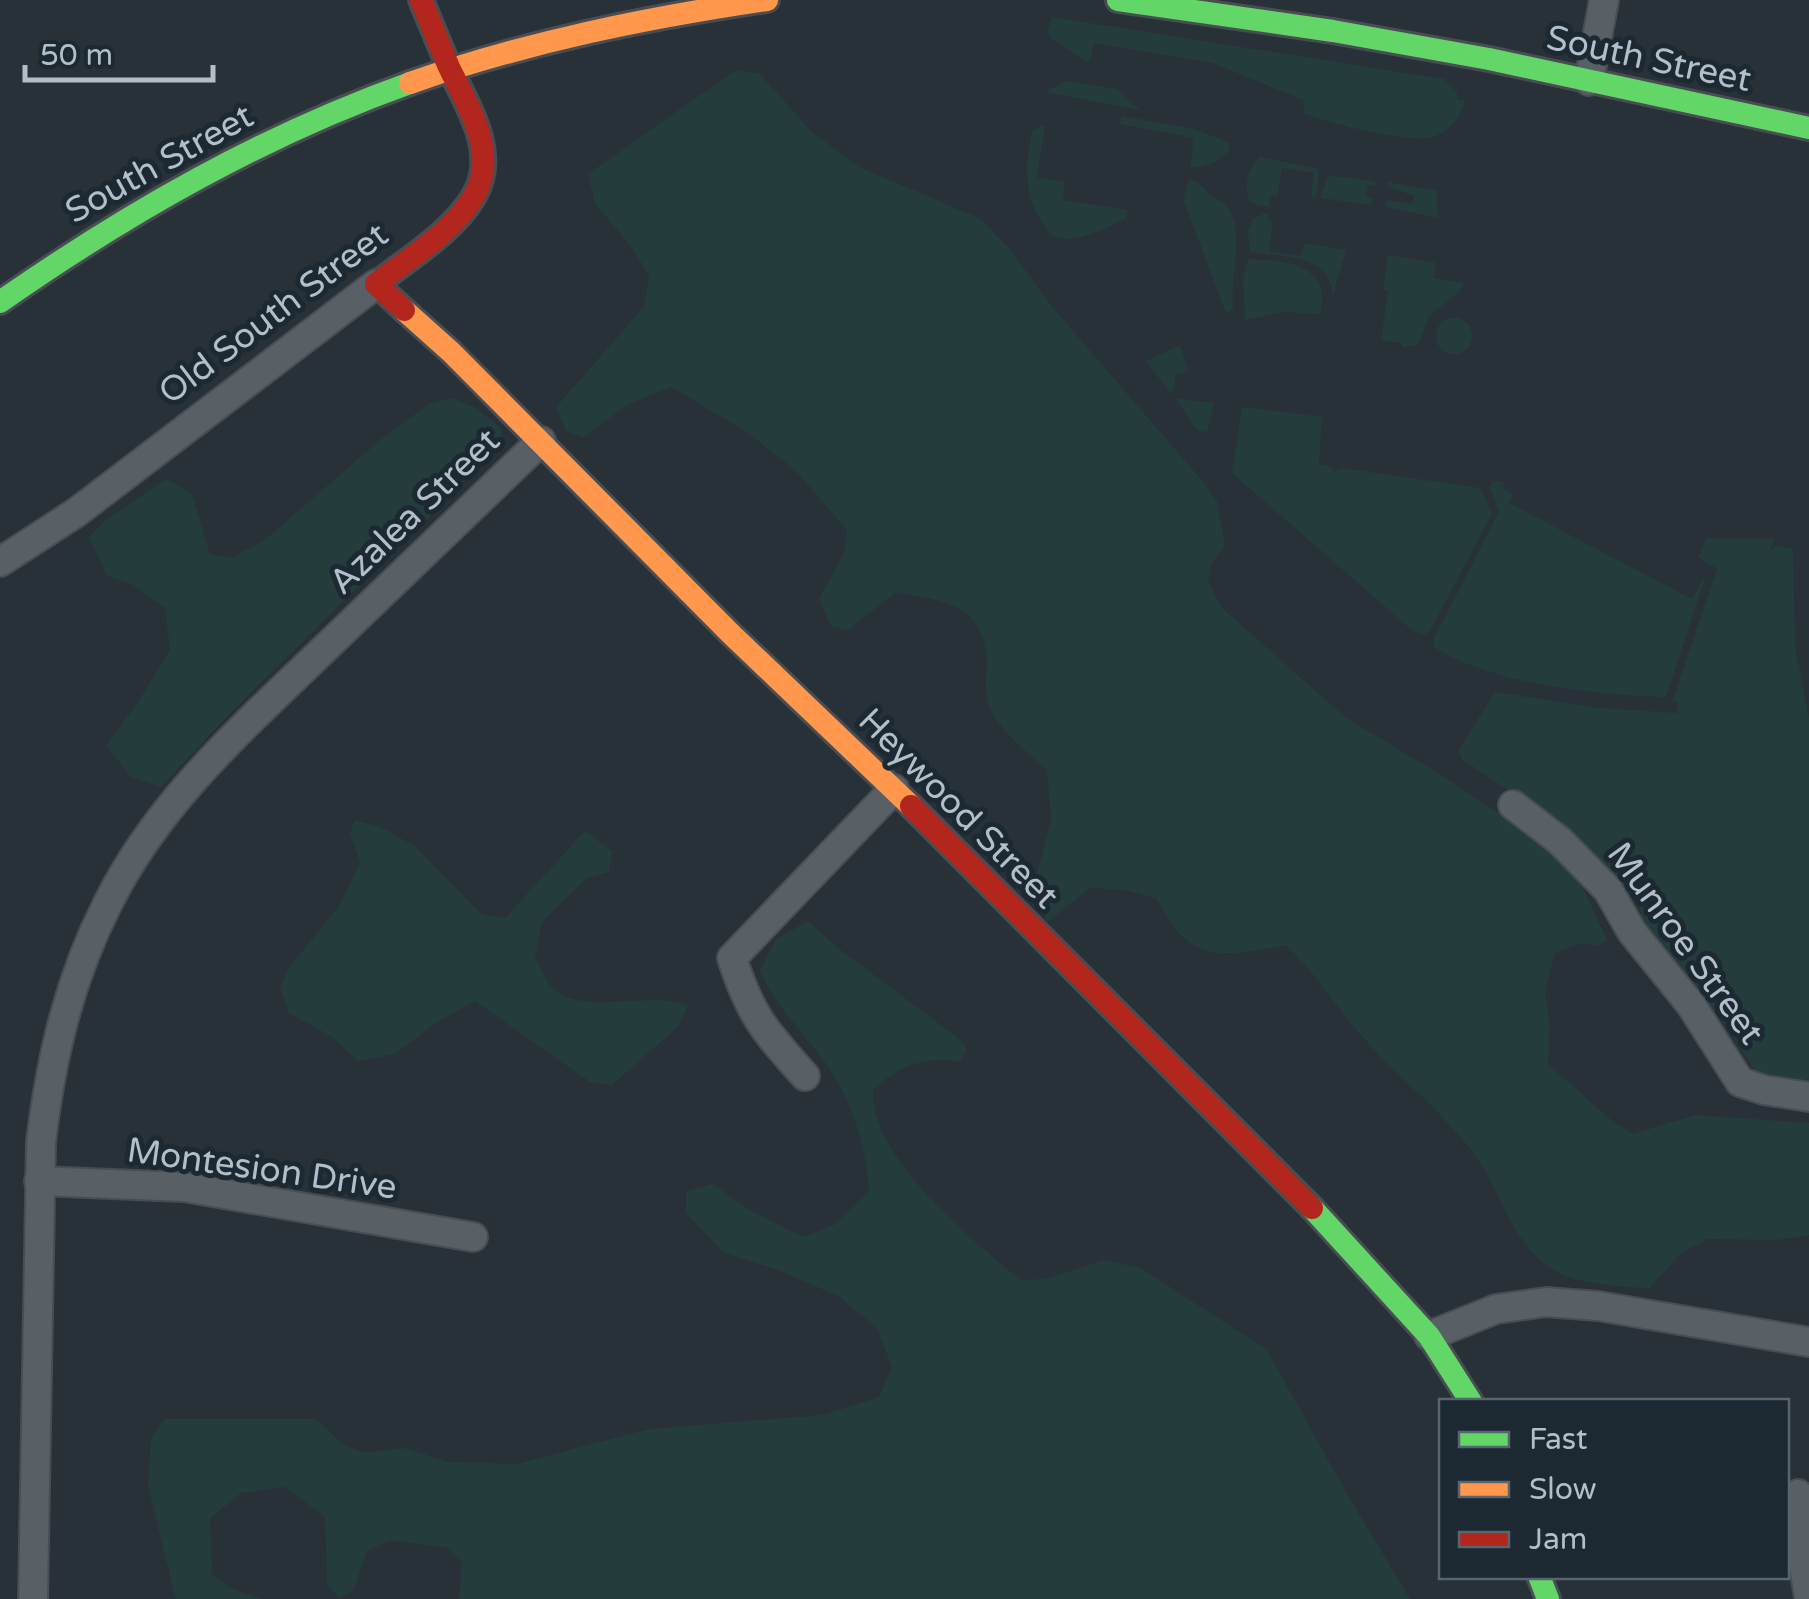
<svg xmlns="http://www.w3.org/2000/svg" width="1809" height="1599" font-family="'Varela Round',sans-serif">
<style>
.green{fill:#253c3c}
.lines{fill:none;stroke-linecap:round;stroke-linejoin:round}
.street-casing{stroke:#474d52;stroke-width:32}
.fast-casing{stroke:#474d52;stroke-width:28}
.slow-casing{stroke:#474d52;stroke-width:28}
.jam-casing{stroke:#474d52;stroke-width:28}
.street{stroke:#585f65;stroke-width:28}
.fast{stroke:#63d668;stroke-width:22}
.slow{stroke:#ff974d;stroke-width:22}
.jam{stroke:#b3261e;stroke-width:22}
.labels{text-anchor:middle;stroke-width:10;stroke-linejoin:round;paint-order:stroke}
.street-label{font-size:35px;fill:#b2bfc9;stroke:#1c2932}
</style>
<rect width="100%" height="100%" fill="#283137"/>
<!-- green -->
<g class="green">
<path d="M1052,17l392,62 13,13v8h8c-3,18 -19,35 -37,38 -21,3 -105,-15 -124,-25l-1,-13 -90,-37 -119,-20 -3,16 -5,3 -36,-25 -2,-6z"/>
<path d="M736,70l24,4 51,57 48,36 122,52 26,27 47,63 151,175 12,17 8,45 -13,17 -4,18 14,27 123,109 98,59 111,75 30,39 23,50 -6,5 -22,-1 -24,9 -10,39 5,36 -2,36 62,55 23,15 62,-19 114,8v112l-33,5 -68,-1 -28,15 -31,35c-30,-4 -71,-3 -97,-20 -43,-28 -51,-81 -81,-119 -34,-44 -81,-80 -117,-123 -25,-30 -39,-54 -68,-82 -32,6 -76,18 -102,-7 -11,-10 -20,-27 -28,-40l-32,-8 -34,-2 -43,34 -12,-41 16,-61 -4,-51c-20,-16 -55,-44 -60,-71 -3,-15 1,-32 -1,-47 -7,-50 -49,-51 -90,-59l-48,38 -17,-4 -12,-27 25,-46 3,-23 -50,-58 -50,-40 -75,-45 -42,16 -46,34 -18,-6 -10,-24 88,-100 5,-31 -16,-27 -38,-46 -7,-29z"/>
<path d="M1067,81l50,8 23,21 -95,-18z"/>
<path d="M1121,116l70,12 37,14 2,5c-6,13 -26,22 -40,20l4,-29 -74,-14z"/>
<path d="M1045,125l-8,52 28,5 -2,18 64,10 -1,9c-21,9 -54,28 -75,16 -28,-36 -27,-61 -19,-105z"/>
<path d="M1260,157l56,11 3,6 -3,23h-5l3,-24 -32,-5 -5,28 -6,-1 -2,12 -18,-4c-9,-13 -3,-38 9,-46z"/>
<path d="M1328,175l46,6 3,5 -9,-1 -2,11 7,2 -1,7 -52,-7z"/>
<path d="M1188,179c12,2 15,11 25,18 7,5 14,7 18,16 12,21 -1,70 2,96l-7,4 -42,-112z"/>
<path d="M1388,182l49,9 1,27 -52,-11v-7l26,4 2,-8 -27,-10z"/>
<path d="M1264,214h4v6h5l-4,31 32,5 3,-13 42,7 -13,45c-4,-42 -50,-38 -83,-43l-2,-19 5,-15z"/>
<path d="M1388,255l48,8 -2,15 30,5 -4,8 -31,25 -11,29 -16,2v-4l-21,-3 7,-49 -5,-2z"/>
<path d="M1248,259c37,1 86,6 72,55l-37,-2 -38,8 -2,-43z"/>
<circle cx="1454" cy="336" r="18"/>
<path d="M1180,345l9,26 -13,3 -4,21 -26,-34z"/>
<path d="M451,398l25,10 25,20v16l-10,12 -261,257 -69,74 -31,-11 -24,-31 30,-40 34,-55 -5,-42 -33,-24 -25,-8 -18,-39 16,-16 61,-42 26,15 18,60 22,4 33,-18 115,-100 49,-36z"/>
<path d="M1175,398l39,5 -7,29 -10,-2z"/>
<path d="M1242,407l80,10 -3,47 10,2 5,6 8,-4 138,20 12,26 -62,117 -5,3 -12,-3 -181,-158z"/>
<path d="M1492,481l12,1 -1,6 10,6 -4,9 183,96 15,-27 -41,125c-68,-2 -175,-13 -232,-50v-9l65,-126 -9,-24z"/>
<path d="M1707,538l67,1 -4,11 6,-4 17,3 2,97 14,73v362l-49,-3 -35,-53 -82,-101 -6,-32 -26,-14 -79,-72 -69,-46 -5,-9 37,-59 104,16 78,5 1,-11 -5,-2 44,-131 -19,-12z"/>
<path d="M355,820l23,6 37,20 67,69 23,3 80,-87 27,20 -3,21 -22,6 -45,44 -7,35c5,8 9,20 15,28 28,34 100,4 138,21l-10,21 -66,58 -22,-3 -115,-81 -38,21 -42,32 -37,7 -26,-24 -43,-24 -9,-26 11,-22 49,-60 20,-43 -10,-29z"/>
<path d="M808,921l30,27 120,90 9,11 -7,12c-41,-3 -55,3 -87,28 -4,68 100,152 149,192l27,-3 55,-18 37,8 126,82 80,144 63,105h-951l3,-37 -14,-14 -59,-8 -22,11 -13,38 -14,10 -13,-15 -2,-67 -40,-30 -44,6 -31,25 2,56 19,14 31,11h-86l-28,-113 3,-49 14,-18h151l28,26 21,8 40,-5 43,14 69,2 132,-35 174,-14 56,-18 13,-30 -15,-39 -39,-32 -57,-25 -57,-18 -38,-40v-22l27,-7 35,25 55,28 33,-13 33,-32c-2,-39 -13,-79 -33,-113 -22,-38 -59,-67 -76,-109l16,-31z"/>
</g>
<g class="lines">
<defs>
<g id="street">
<path d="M1589,81l15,-81"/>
<path d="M0,562l77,-50 299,-228"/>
<path d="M1513,805l47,36 48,49 24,42 59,73 49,77 24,8 45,7"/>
<path d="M805,1076c-40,-45 -54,-59 -73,-118l162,-169"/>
<path d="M39,1181l145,6 289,50"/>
<path d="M1429,1336l67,-27 50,-7 52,4 211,36"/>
<path d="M1798,1494l2,48 9,55"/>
<path d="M33,1599l8,-457c10,-84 28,-163 67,-239 49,-99 130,-171 209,-247 74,-72 149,-143 224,-215"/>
</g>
<g id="fast">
<path d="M1118,0l215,31 156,28 320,69"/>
<path d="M0,302c129,-90 262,-166 410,-219"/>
<path d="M1312,1208l117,128 42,66"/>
<path d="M1539,1576l9,23"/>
</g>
<g id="slow">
<path d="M410,83c117,-41 235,-65 357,-83"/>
<path d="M404,310l47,42 279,281 181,173"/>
</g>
<g id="jam">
<path d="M404,310l-28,-26c33,-26 76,-51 98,-88 26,-44 -8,-92 -26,-131 -9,-22 -18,-43 -27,-65"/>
<path d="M911,806l401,402"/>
</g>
</defs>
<!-- street casing -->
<use href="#street" class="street-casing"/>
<!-- fast casing -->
<use href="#fast" class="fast-casing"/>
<!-- slow casing -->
<use href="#slow" class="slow-casing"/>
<!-- jam casing -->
<use href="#jam" class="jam-casing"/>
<!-- street -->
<use href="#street" class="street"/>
<!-- fast -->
<use href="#fast" class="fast"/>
<!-- slow -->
<use href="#slow" class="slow"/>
<!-- jam -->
<use href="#jam" class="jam"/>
</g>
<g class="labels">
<!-- street labels -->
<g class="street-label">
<text transform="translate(1649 58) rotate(12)" y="12">South Street</text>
<text transform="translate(159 163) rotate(-29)" y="12">South Street</text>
<text transform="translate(273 313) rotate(-37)" y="12">Old South Street</text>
<text transform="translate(414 511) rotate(-44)" y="12">Azalea Street</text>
<text transform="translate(959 808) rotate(45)" y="12">Heywood Street</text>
<text transform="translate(1686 943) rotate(54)" y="12">Munroe Street</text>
<text transform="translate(262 1168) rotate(8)" y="12">Montesion Drive</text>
</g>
</g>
<!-- legend -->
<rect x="1439" y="1399" width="350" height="180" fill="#1c2932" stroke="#58656e" stroke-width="2.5"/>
<rect x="1459" y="1432" width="50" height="15" fill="#63d668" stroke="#58656e" stroke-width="2.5"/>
<text x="1529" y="1449" font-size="30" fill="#b2bfc9">Fast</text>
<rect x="1459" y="1482" width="50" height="15" fill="#ff974d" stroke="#58656e" stroke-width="2.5"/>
<text x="1529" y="1499" font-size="30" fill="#b2bfc9">Slow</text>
<rect x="1459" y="1532" width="50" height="15" fill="#b3261e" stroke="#58656e" stroke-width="2.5"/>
<text x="1529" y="1549" font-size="30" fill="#b2bfc9">Jam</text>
<!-- scale -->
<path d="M25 65v15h188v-15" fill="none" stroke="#b2bfc9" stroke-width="5"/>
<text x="40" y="65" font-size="30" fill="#b2bfc9" stroke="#1c2932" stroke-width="8" paint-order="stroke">50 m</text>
</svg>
